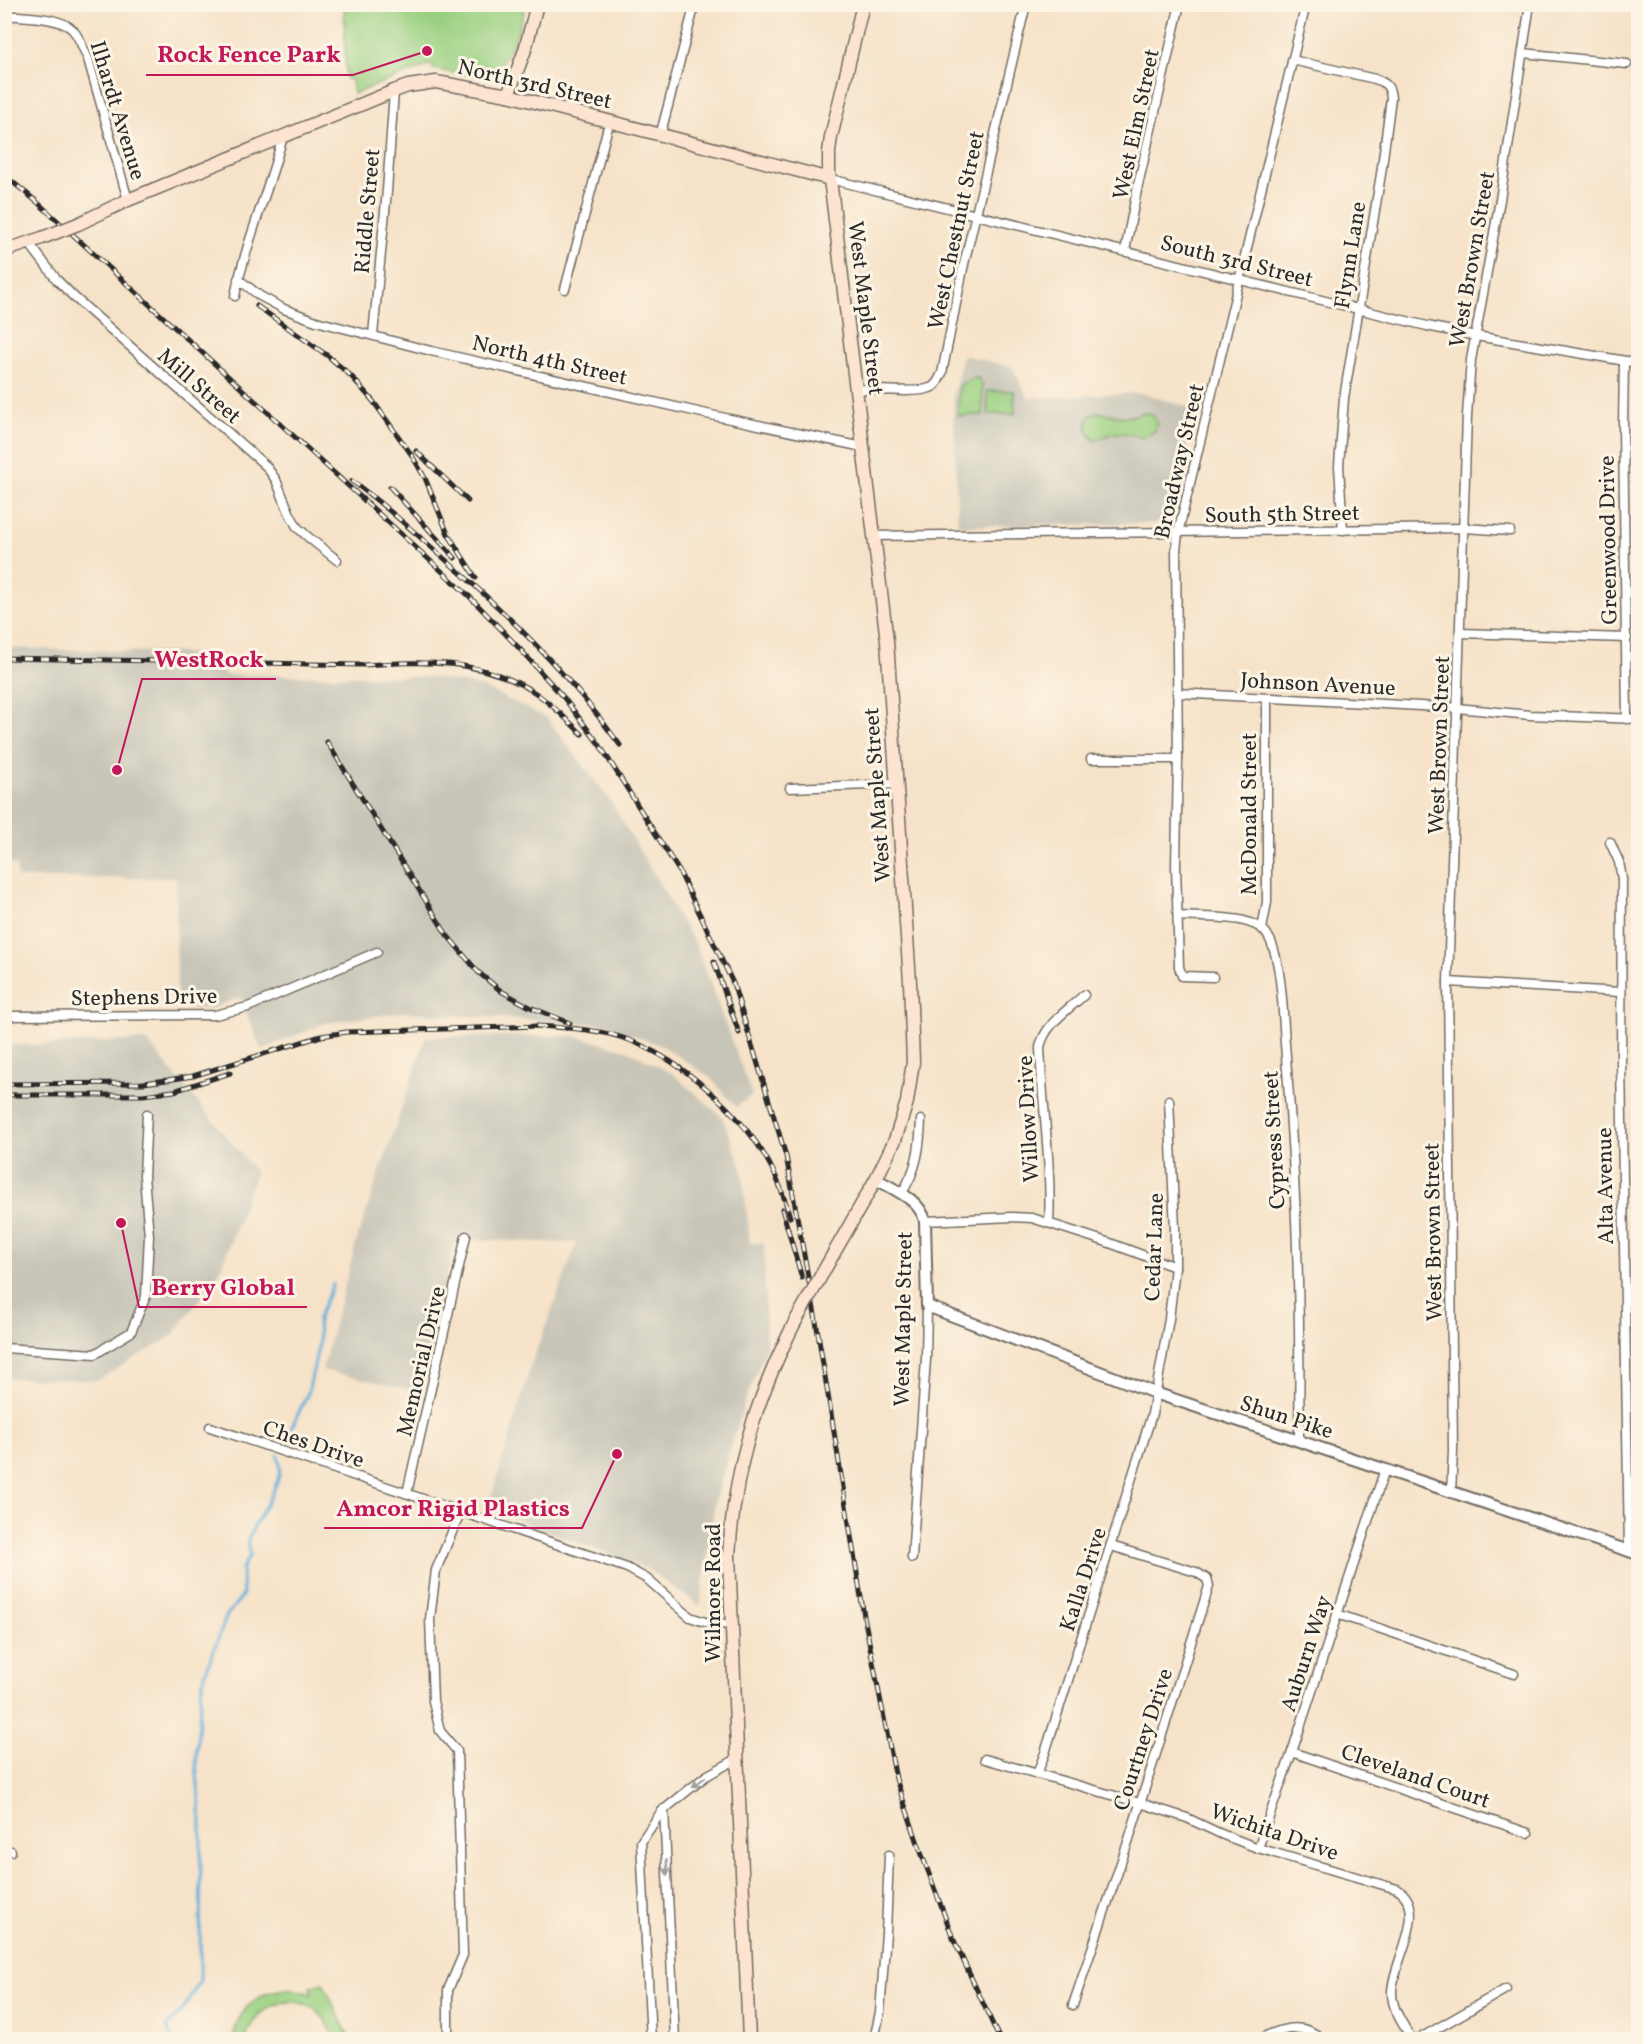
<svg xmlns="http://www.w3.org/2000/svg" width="1643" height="2044" font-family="Vollkorn,serif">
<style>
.industrial{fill:#c7c5b8}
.green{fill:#9ad081;stroke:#627e56;stroke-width:1.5}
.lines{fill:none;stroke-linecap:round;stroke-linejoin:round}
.stream{stroke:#63b0dc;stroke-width:3}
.minor-casing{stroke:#726b62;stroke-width:11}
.tertiary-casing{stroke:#726b62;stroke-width:14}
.secondary-casing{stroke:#726b62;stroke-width:15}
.minor{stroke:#fff;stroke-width:8}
.tertiary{stroke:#fff;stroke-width:10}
.secondary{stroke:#fde4d1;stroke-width:12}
.rail-casing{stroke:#2b2b2b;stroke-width:5}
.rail{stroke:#fcf5e5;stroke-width:3;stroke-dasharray:9;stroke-linecap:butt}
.secondary-bridge-casing{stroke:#726b62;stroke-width:15;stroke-linecap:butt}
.secondary-bridge{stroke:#fde4d1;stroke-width:12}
.oneway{fill:#a0a0a0}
.labels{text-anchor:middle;stroke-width:6;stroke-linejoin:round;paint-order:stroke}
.street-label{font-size:22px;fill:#2b2b2b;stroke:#fcf5e5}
.leader{fill:none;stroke:#c2185b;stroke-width:2}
.callout-dot{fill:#c2185b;stroke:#fcf5e5;stroke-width:2}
.callout-label{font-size:24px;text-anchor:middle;font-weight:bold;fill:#c2185b;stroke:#fcf5e5;stroke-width:6;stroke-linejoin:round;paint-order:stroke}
</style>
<rect width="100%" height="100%" fill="#fcf5e5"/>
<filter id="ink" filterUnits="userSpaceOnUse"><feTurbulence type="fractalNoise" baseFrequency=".0167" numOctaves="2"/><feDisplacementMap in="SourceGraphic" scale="12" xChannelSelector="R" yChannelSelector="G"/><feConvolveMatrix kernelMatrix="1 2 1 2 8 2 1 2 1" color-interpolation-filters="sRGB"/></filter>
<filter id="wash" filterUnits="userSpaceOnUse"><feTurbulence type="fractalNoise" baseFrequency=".008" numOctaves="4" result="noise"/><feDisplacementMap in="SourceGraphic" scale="24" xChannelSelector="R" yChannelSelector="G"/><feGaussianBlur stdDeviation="1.35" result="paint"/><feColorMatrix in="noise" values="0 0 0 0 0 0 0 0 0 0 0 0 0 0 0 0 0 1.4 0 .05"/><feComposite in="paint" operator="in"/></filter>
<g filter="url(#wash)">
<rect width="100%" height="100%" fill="#f6e2c8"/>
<!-- industrial -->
<g class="industrial">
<path d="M963,355l49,12 16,31 112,-5 55,16 -24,114 -213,3 -5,-130z"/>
<path d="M5,648l217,6 2,21 209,2 49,10 65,31 64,84 85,144 56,149 -16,12 -26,-30 -48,-31 -59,-22 -198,-12 -80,11 -64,27 -21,-53 -27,11h-36l-1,-130h-159l-1,-13h-11z"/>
<path d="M575,1036l54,15 44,23 49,43 20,51 8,75h14l2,105 -23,59 -28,94 -15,105 -54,-38 -158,-59 43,-144 46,-122 -122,-4 -33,153 -100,-22 36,-134 68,-199z"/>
<path d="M146,1040l110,132 -37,101 -47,63 -74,44 -93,-2 -1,-332z"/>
</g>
<!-- green -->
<g class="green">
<path d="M505,5l20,4 -10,31 -13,22 -15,14 -34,-3 -20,-4 -1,-5 -79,30 -1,-14 -6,-1 -2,-74z"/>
<path d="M974,378h4l4,5 1,32 -25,1 1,-30c4,-4 10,-4 15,-8z"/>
<path d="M987,391h27l1,23h-27z"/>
<path d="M1097,412c11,1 24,7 35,4 10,-2 9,-5 20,-2l5,8 -2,9 -12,7c-9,-4 -25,-7 -34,-3 -6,3 -8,4 -15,5 -8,-8 -8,-13 -5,-23z"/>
<path d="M323,1983l27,56h-15c-4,-8 -7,-17 -14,-24 -26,-27 -68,-9 -75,24h-13c7,-41 41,-58 79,-45l-2,-7z"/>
</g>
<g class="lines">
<!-- stream -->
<g class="stream">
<path d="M278,1441l12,-10 18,-38 11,-50 -1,-25 15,-34"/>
<path d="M183,2040l-11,-1 -5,-12 18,-20 15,-27 1,-160 -5,-58 5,-71 4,-17 22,-59 16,-20 -1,-27 8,-13c-1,-4 -3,-10 -2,-14 5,-22 43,-63 29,-86"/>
</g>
</g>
</g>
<g filter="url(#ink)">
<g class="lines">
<defs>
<g id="minor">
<path d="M4,15c18,2 56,1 69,15 7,8 10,19 15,29l40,141"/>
<path d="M1523,53l104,11"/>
<path d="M1292,60l83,19c11,4 15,7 16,19l-10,76 -37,224 -5,68 4,64"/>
<path d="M660,136l35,-132"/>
<path d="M830,179l597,147 49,10 162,27"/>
<path d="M29,243l28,37 17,17 192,169 10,14 13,32 8,15 11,10 29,23"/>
<path d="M1125,251l13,-66 42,-181"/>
<path d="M238,279l22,17 24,13 32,12 115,30 280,64 152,32"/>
<path d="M565,289l44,-166"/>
<path d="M235,296c11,-55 34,-106 48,-160"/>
<path d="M373,335l14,-144 7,-100"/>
<path d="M1624,361l-1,65 4,293"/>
<path d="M856,389c18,0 59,5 74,-1 7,-2 9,-9 12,-15l22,-109 62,-260"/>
<path d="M874,536l590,-8 46,3"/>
<path d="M1460,633l167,5"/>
<path d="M1177,693l280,15 73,7 108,4"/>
<path d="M1091,759h87"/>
<path d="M790,788l107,-4"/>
<path d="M1610,842l9,20 3,17 -1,181 8,491"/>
<path d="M1178,916c23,2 77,-3 90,20 14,23 15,80 17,108 11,131 16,264 14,396"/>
<path d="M1262,929l5,-27v-203"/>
<path d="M1213,977l-31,-1 -3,-9 -3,-101 2,-107 -2,-209 2,-17 128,-529"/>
<path d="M1448,982l172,10"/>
<path d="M4,1016l211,-1 33,-8 129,-55"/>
<path d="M901,1194c16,-23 19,-47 20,-74"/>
<path d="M925,1221l87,-4 20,1 75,24 68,25"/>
<path d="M1049,1223c3,-59 -7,-118 -9,-176 5,-23 28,-37 44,-52"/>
<path d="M4,1348l91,6 36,-22 15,-36 3,-60 -5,-60 3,-62"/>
<path d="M210,1427l417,141 20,11 43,38 15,5 25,3"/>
<path d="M407,1493l59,-257"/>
<path d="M1451,1493l2,-42 -5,-469 19,-566 4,-56 29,-160 30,-196"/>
<path d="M912,1558l14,-199 1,-53"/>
<path d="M1337,1614l177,60"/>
<path d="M1292,1752l236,81"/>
<path d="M985,1759l155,44 47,15 34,16 37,14 139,41c34,21 -5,72 -5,104 0,17 12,32 20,47"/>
<path d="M1037,1774l8,-21 107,-339 17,-95 6,-52v-38l-6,-129"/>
<path d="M664,1809l11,231"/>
<path d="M1258,1848l34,-96 93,-283"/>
<path d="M4,1851h7"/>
<path d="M1073,2005l56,-166 80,-253 -2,-7 -11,-7 -85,-26"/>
<path d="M448,2040v-50l15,-35 -6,-204 -17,-20 -7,-30 -3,-82 6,-49 25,-59"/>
<path d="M651,2040l-10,-198 20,-30 45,-36 31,-17"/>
<path d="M874,2040l6,-28 6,-79 3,-78"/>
<path d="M1259,2040c21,-12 45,-19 64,0"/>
<path d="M1417,2040l89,-51"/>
</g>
<path id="tertiary" d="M876,1179c18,11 44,20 49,42l2,85 228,87 483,161"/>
<g id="secondary">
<path d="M508,95l17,-45 12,-46"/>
<path d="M78,224l50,-24 266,-109 14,-5 28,-4 72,13 322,84"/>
<path d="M4,251l38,-13"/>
<path d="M822,1274l54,-95 19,-39 12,-38 6,-40 -3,-80 -23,-341 -58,-470v-19l2,-15 32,-133"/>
<path d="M749,2040l-20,-484c5,-87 26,-155 65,-232"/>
</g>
</defs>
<!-- minor casing -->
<use href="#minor" class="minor-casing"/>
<!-- tertiary casing -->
<use href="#tertiary" class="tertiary-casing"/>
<!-- secondary casing -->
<use href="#secondary" class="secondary-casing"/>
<!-- minor -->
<use href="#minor" class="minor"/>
<!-- tertiary -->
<use href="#tertiary" class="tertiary"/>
<!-- secondary -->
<use href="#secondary" class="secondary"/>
<defs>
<g id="rail">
<path d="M4,175l32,26 433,395 50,52 45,50 35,46 80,127 54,112 53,173 29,159 49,301 32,163 26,76 31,83 47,102"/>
<path d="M257,306l71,50 23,20 22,25 38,53 14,24 23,56 28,44"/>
<path d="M416,451l52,50"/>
<path d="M352,481c30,22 59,48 87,73 67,58 129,119 181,191"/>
<path d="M390,487l65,71"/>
<path d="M4,658l359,7c61,-4 117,-7 171,27 17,11 33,28 48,42"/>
<path d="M327,742l120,193 31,37 23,19 29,16 40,16"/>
<path d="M714,962l25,71"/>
<path d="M4,1084l139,-1 24,-3 26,-4 128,-40 26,-4 191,-6c31,2 62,3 91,14 54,21 114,74 141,125 9,16 15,34 20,52"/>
<path d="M4,1095h139l31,-4 56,-18"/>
<path d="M782,1209l20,69"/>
</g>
</defs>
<!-- rail casing -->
<use href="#rail" class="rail-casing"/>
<!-- rail -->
<use href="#rail" class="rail"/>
<defs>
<g id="secondary-bridge">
<path d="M42,238l36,-14"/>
<path d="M794,1324l28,-50"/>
</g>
</defs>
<!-- secondary-bridge casing -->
<use href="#secondary-bridge" class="secondary-bridge-casing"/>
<!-- secondary-bridge -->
<use href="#secondary-bridge" class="secondary-bridge"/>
</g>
<!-- one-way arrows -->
<defs><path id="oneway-solid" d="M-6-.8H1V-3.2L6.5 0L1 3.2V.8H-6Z" transform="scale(1.5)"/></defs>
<g class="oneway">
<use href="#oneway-solid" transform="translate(699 1782) rotate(143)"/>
<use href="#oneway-solid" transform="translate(667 1867) rotate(87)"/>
</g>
</g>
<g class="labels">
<!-- street labels -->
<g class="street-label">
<text transform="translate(535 83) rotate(13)" y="8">North 3rd Street</text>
<text transform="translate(119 110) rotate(73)" y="8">Ilhardt Avenue</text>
<text transform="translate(1135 124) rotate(-78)" y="8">West Elm Street</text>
<text transform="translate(366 211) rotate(-85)" y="8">Riddle Street</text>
<text transform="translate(955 230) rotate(-78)" y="8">West Chestnut Street</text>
<text transform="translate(1349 255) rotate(-81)" y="8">Flynn Lane</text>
<text transform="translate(1471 259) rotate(-80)" y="8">West Brown Street</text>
<text transform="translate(1237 260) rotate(14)" y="8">South 3rd Street</text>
<text transform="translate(867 308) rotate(83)" y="8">West Maple Street</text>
<text transform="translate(550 359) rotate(13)" y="8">North 4th Street</text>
<text transform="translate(200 385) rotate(41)" y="8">Mill Street</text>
<text transform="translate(1178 461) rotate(-77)" y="8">Broadway Street</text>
<text transform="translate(1282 513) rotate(-1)" y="8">South 5th Street</text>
<text transform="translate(1607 540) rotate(-91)" y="8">Greenwood Drive</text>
<text transform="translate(1318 683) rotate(3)" y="8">Johnson Avenue</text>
<text transform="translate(1438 745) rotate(-88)" y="8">West Brown Street</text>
<text transform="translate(876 795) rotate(-94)" y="8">West Maple Street</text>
<text transform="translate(1248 814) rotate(-90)" y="8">McDonald Street</text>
<text transform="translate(144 996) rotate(-1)" y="8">Stephens Drive</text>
<text transform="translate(1027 1119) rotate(-93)" y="8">Willow Drive</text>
<text transform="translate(1273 1140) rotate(-93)" y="8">Cypress Street</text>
<text transform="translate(1604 1186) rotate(-91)" y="8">Alta Avenue</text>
<text transform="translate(1432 1232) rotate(-91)" y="8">West Brown Street</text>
<text transform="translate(1153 1247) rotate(-88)" y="8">Cedar Lane</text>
<text transform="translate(902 1319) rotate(-89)" y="8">West Maple Street</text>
<text transform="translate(420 1361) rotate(-77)" y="8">Memorial Drive</text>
<text transform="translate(1287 1416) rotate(18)" y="8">Shun Pike</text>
<text transform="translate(314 1443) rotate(19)" y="8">Ches Drive</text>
<text transform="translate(1082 1579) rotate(-72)" y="8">Kalla Drive</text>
<text transform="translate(712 1593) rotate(-90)" y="8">Wilmore Road</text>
<text transform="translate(1305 1653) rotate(-72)" y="8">Auburn Way</text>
<text transform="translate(1142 1739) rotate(-72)" y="8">Courtney Drive</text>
<text transform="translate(1416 1775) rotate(19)" y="8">Cleveland Court</text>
<text transform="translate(1275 1831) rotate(19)" y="8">Wichita Drive</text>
</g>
</g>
<!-- callouts -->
<path class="leader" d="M427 51L353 75H146M117 770L142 679H276M121 1223L139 1307H307M617 1454L582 1528H324"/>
<g class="callout-dot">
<circle cx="427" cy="51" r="6"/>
<circle cx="117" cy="770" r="6"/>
<circle cx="121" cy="1223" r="6"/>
<circle cx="617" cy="1454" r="6"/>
</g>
<g class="callout-label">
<text x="249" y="62">Rock Fence Park</text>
<text x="209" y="667">WestRock</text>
<text x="223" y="1295">Berry Global</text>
<text x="453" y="1516">Amcor Rigid Plastics</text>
</g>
<!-- margin -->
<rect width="1643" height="2044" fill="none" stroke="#fcf5e5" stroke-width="24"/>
</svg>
